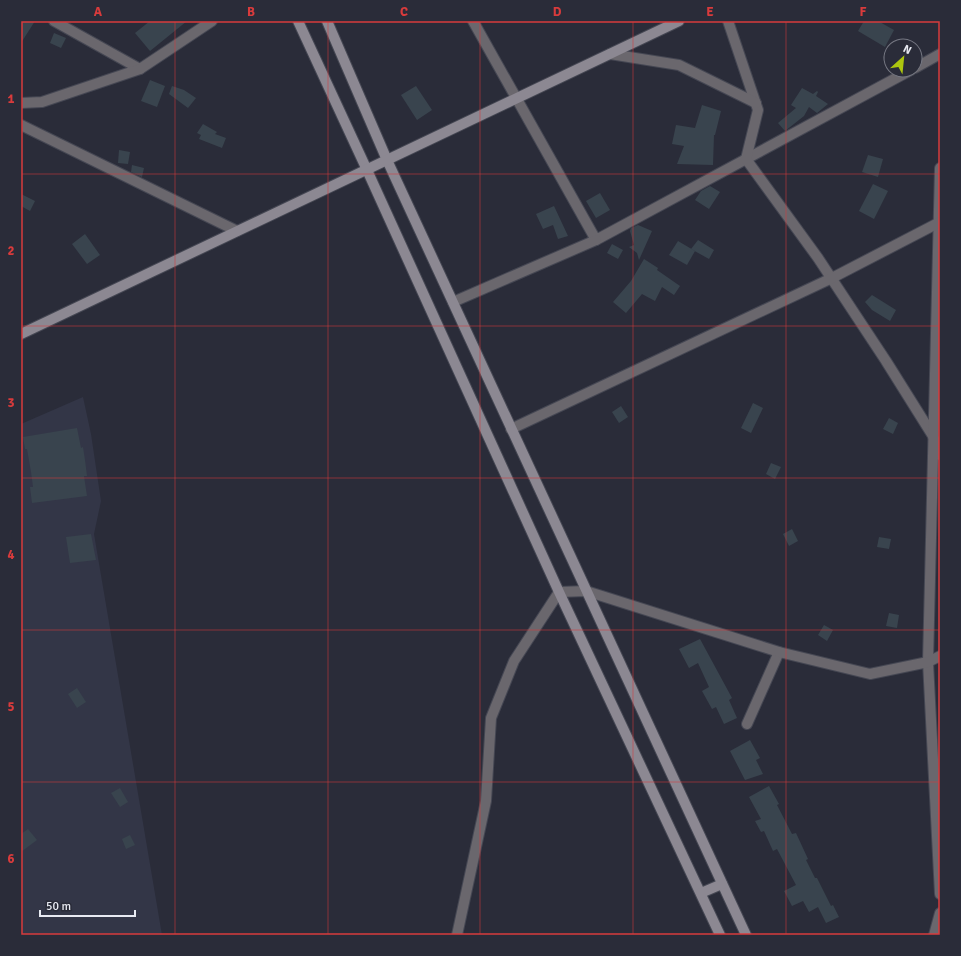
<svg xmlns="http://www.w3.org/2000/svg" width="961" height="956" font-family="Signika,sans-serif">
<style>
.built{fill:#333647}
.building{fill:#39444e}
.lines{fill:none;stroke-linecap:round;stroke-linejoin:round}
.street-casing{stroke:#454753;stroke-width:12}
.secondary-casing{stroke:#454753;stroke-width:12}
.street{stroke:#6a676d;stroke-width:10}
.secondary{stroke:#8c8892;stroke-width:10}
.grid{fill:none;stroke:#d83b3c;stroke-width:1;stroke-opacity:0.55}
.neatline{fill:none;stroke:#d83b3c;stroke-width:1.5}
.grid-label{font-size:13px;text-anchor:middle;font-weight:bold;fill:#d83b3c}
</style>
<rect width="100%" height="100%" fill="#2a2c39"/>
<!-- built -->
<path class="built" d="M83,397l8,37 10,67 -7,33 68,401h-141v-511z"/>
<!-- building -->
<g class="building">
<path d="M21,21h14l-14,22z"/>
<path d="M150,21h37l-37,30 -15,-18z"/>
<path d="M864,21h14l16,9 -9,17 -27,-16z"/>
<path d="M54,33l12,5 -5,10 -11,-5z"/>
<path d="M150,80l15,6 -8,21 -16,-6z"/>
<path d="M172,86l12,4 12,8 -8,10 -19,-14z"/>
<path d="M416,86l16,24 -15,10 -16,-25z"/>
<path d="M802,88l11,6 4,-3 1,1 -2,4 12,8 -11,9 -8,-6 -5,9 -19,15 -7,-8 18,-15 -5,-3z"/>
<path d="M702,105l19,6 -6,24h-1l-1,30 -36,-1 7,-18 -12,-2 4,-19 19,3z"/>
<path d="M203,124l14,8 -2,2 11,4 -4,10 -23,-9 2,-4 -4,-2z"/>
<path d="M119,150l11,2 -2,12 -10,-1z"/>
<path d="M868,155l15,4 -5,18 -16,-5z"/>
<path d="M132,165l12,3 -2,9 -11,-5z"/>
<path d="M873,184l15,7 -14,28 -15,-8z"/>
<path d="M710,186l10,6 -11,17 -14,-9 6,-9z"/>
<path d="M600,193l10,17 -14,8 -10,-17z"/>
<path d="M21,194l14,7 -5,10 -9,-5z"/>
<path d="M554,206l14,30 -10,3 -5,-14 -10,4 -7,-15z"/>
<path d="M638,225l14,6 -13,29 -2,-7 -8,-6 5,-2 -4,-14 1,-3z"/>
<path d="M85,234l15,21 -13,9 -15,-20z"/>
<path d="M698,240l16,10 -5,9 -18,-10z"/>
<path d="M678,241l17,10 -8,14 -18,-10z"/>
<path d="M612,244l11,6 -5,9 -11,-6z"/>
<path d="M644,259l14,9 -1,2 23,16 -6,9 -12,-8 -7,14 -13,-7 -16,19 -13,-11 18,-21z"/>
<path d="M872,295l24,15 -6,11 -18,-11 -7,-8z"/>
<path d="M753,403l10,5 -12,25 -10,-5z"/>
<path d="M621,406l7,11 -9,6 -7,-11z"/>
<path d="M889,418l9,5 -5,11 -10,-5z"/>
<path d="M77,428l4,20 2,-1 2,13 2,16h-3l3,20 -55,7 -2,-16h3l-2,-15 -4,-23h-2l-2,-12z"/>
<path d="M771,463l10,4 -6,12 -9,-5z"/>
<path d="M792,529l6,12 -9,5 -6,-12z"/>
<path d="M91,534l5,26 -26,3 -4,-26z"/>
<path d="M879,537l12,2 -2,10 -12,-2z"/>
<path d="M889,613l10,2 -2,13 -11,-2z"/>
<path d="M824,625l9,5 -6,11 -9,-6z"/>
<path d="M700,639l32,59 -3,2 8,18 -13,6 -8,-17 -4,2 -10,-18 7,-4 -11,-24 -9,5 -10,-19z"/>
<path d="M77,688l9,14 -9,6 -9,-14z"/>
<path d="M750,740l10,18 -4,2 7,14 -18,6 -15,-29z"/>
<path d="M769,786l10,18 -2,1 15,29 4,-1 12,26 -2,1 9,18h2l14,28 2,-1 6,12 -13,6 -8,-16 -9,5 -6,-11 -11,5 -8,-15 12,-6 -19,-36 -4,2 -9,-20 -3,1 -6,-11 6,-2 -12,-22z"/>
<path d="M120,788l8,14 -8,5 -9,-14z"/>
<path d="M28,829l9,11 -16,12v-18z"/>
<path d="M130,835l5,10 -9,4 -4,-10z"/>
</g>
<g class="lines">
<defs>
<g id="street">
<path d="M54,21l86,48"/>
<path d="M473,21l123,219 315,-170"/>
<path d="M728,21l30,89 -12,49 72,99 68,103 47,75 7,19"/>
<path d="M610,54l69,11 77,38"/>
<path d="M915,68l25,-14"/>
<path d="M21,103l21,-1 98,-33 72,-48"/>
<path d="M21,125l216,106"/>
<path d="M940,168l-12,494 12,232"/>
<path d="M453,302l143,-62"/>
<path d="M511,429l321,-151 108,-56"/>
<path d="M747,724l32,-72"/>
<path d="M457,935l29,-134 5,-83 23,-57 45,-69 27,-1 193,61 91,22 58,-12 12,-6"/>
<path d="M934,935l6,-22"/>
</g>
<g id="secondary">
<path d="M298,21l69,149 192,422 161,343"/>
<path d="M327,21l60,139 359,775"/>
<path d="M21,334l658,-313"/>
<path d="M701,893l21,-9"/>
</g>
</defs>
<!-- street casing -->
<use href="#street" class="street-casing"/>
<!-- secondary casing -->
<use href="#secondary" class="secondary-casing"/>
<!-- street -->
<use href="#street" class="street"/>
<!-- secondary -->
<use href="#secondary" class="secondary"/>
</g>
<!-- grid -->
<path class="grid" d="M175,21v914M328,21v914M480,21v914M633,21v914M786,21v914M21,174h919M21,326h919M21,478h919M21,630h919M21,782h919"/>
<!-- border -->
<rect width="961" height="956" fill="none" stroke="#2a2c39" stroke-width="44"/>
<!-- north arrow -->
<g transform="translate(903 58) rotate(27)"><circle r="19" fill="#2a2c39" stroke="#767883"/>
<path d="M0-3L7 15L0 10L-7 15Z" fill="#adc60f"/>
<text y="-6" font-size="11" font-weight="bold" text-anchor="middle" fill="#e8eaf2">N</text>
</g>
<!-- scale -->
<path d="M40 910v6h95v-6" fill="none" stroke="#e8eaf2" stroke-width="2"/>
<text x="46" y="910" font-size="12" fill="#e8eaf2" stroke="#2a2c39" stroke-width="3" paint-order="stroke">50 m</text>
<rect x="22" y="22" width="917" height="912" class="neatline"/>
<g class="grid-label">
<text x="98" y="16">A</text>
<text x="251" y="16">B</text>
<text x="404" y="16">C</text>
<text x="557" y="16">D</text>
<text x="710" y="16">E</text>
<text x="863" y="16">F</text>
<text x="11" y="103">1</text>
<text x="11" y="255">2</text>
<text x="11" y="407">3</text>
<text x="11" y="559">4</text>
<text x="11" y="711">5</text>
<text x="11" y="863">6</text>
</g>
</svg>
